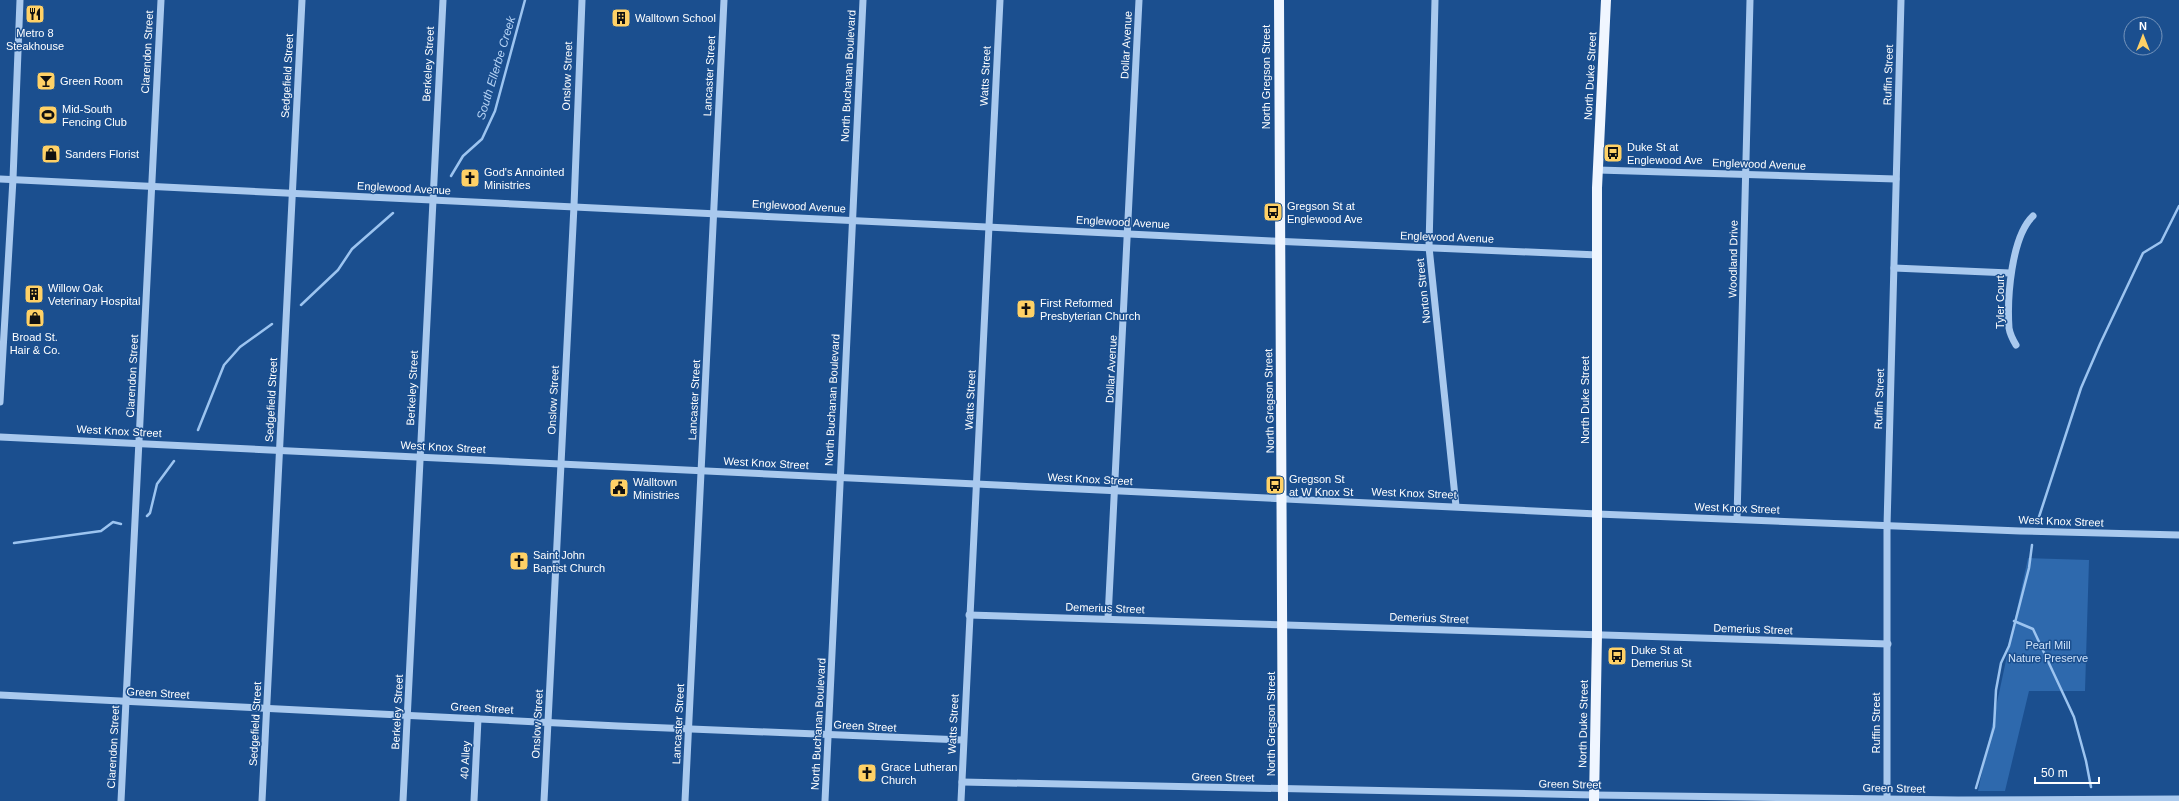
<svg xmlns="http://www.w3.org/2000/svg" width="2179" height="801" font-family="Helvetica,sans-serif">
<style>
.green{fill:#2e69ad}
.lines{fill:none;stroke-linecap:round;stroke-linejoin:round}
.stream{stroke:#9cc4f0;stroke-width:2.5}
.minor{stroke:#a9c9ee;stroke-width:7}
.major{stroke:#f0f6ff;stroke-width:10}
.labels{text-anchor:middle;stroke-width:3;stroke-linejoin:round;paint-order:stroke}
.poi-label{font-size:11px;fill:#fff;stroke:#1b4f8f;text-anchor:start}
.street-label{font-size:11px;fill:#fff;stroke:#1b4f8f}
.park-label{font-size:11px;fill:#cfe3fa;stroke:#1b4f8f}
.water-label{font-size:12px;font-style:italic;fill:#b5d3f5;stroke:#1b4f8f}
</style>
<rect width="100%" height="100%" fill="#1b4f8f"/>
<!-- green -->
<path class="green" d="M2028,558l61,2 -4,131h-56l-24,100h-27z"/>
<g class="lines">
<!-- stream -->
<g class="stream">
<path d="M451,176l12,-20 19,-17 13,-28 30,-111"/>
<path d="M301,305l37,-35 14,-21 41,-36"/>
<path d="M198,430l26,-65 16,-18 32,-23"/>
<path d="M147,516l3,-3 7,-29 17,-23"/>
<path d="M2038,520l43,-132 19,-44 43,-91 18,-11 18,-36"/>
<path d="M14,543l87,-12 12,-9 8,2"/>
<path d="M2014,621l19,8 41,88 12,44 5,26"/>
<path d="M1976,788l18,-61 2,-37 5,-27 8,-17 20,-78 3,-23"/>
</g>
<!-- minor -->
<g class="minor">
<path d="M1435,0l-6,247 27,259"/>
<path d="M1598,170l298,9"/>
<path d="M0,179l1272,62 326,14"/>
<path d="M1894,268l116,5"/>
<path d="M2016,345c-3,-5 -6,-11 -7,-17 -2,-29 2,-91 24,-112"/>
<path d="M0,402l13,-223 7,-179"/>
<path d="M0,437l1597,77 423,17 159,4"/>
<path d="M1737,519l13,-519"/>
<path d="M969,615l919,29"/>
<path d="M1108,618l31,-618"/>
<path d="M0,695l618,31 345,14"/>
<path d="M962,782l632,13 364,5 221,-1"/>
<path d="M1887,799v-273l14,-526"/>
<path d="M121,801l40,-801"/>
<path d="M262,801l40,-801"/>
<path d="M403,801l40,-801"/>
<path d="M474,801l4,-82"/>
<path d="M544,801l30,-595 8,-206"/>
<path d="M685,801l39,-801"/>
<path d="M825,801l38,-801"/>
<path d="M961,801l39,-801"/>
</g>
<!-- major -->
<g class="major">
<path d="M1279,0l4,801"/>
<path d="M1594,801l3,-166v-447l9,-188"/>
</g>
</g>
<!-- icons -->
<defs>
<symbol id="restaurant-square" viewBox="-11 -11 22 22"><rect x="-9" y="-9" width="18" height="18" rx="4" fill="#ffd166" stroke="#1b4f8f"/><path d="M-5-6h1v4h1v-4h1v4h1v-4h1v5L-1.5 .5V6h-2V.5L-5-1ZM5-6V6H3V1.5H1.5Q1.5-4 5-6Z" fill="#111"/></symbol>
<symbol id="building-square" viewBox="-11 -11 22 22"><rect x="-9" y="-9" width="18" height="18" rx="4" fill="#ffd166" stroke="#1b4f8f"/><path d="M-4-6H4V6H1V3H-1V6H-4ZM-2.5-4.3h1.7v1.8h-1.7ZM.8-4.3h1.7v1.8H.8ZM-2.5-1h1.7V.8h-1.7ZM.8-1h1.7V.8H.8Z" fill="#111"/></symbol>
<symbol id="bar-square" viewBox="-11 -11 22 22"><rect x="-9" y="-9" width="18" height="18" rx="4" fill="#ffd166" stroke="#1b4f8f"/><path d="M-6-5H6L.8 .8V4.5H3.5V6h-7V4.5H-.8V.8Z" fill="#111"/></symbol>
<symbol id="stadium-square" viewBox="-11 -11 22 22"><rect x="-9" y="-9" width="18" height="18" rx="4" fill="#ffd166" stroke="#1b4f8f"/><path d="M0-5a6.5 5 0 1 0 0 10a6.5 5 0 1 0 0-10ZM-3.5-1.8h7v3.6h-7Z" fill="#111"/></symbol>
<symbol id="bus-square" viewBox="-11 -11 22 22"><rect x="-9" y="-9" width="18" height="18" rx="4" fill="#ffd166" stroke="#1b4f8f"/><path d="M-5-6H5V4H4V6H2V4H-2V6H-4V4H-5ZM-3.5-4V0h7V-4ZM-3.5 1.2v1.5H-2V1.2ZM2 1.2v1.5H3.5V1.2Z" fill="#111"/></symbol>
<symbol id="shop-square" viewBox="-11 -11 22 22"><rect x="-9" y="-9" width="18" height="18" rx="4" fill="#ffd166" stroke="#1b4f8f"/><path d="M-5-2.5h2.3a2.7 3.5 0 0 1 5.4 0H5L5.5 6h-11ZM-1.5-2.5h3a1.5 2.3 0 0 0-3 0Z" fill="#111"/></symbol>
<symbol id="church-square" viewBox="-11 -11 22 22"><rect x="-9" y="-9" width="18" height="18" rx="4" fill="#ffd166" stroke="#1b4f8f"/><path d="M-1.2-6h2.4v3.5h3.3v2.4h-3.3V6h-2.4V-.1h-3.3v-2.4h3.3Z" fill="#111"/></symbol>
<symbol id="civic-square" viewBox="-11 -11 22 22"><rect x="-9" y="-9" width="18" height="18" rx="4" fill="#ffd166" stroke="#1b4f8f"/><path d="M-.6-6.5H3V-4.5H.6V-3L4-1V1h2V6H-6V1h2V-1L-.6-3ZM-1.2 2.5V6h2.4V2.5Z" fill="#111"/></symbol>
</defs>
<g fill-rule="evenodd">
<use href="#restaurant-square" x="24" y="3" width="22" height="22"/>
<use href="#building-square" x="610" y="7" width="22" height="22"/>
<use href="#bar-square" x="35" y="70" width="22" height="22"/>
<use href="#stadium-square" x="37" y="104" width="22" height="22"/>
<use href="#bus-square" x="1602" y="142" width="22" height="22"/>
<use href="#shop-square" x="40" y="143" width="22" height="22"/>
<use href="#church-square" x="459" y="167" width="22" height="22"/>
<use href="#bus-square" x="1262" y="201" width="22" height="22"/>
<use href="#building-square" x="23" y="283" width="22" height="22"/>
<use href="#church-square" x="1015" y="298" width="22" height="22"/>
<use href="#shop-square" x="24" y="307" width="22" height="22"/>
<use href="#bus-square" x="1264" y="474" width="22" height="22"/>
<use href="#civic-square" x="608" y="477" width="22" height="22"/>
<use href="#church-square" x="508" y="550" width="22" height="22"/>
<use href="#bus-square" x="1606" y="645" width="22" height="22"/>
<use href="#church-square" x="856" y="762" width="22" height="22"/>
</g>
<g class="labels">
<!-- poi labels -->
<g class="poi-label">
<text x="635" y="22">Walltown School</text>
<text x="35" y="37" text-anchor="middle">Metro 8<tspan x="35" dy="13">Steakhouse</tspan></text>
<text x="60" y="85">Green Room</text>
<text x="62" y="113">Mid-South<tspan x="62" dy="13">Fencing Club</tspan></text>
<text x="1627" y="151">Duke St at<tspan x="1627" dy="13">Englewood Ave</tspan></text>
<text x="65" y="158">Sanders Florist</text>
<text x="484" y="176">God's Annointed<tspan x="484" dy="13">Ministries</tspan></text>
<text x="1287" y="210">Gregson St at<tspan x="1287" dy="13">Englewood Ave</tspan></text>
<text x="48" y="292">Willow Oak<tspan x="48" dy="13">Veterinary Hospital</tspan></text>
<text x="1040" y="307">First Reformed<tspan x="1040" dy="13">Presbyterian Church</tspan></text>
<text x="35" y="341" text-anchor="middle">Broad St.<tspan x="35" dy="13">Hair &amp; Co.</tspan></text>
<text x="1289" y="483">Gregson St<tspan x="1289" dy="13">at W Knox St</tspan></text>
<text x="633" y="486">Walltown<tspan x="633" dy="13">Ministries</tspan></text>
<text x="533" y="559">Saint John<tspan x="533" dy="13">Baptist Church</tspan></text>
<text x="1631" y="654">Duke St at<tspan x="1631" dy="13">Demerius St</tspan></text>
<text x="881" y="771">Grace Lutheran<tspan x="881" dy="13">Church</tspan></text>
</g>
<!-- street labels -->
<g class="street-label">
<text transform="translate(1126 45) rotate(-87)" y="4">Dollar Avenue</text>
<text transform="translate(147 52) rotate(-87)" y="4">Clarendon Street</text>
<text transform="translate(428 64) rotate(-87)" y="4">Berkeley Street</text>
<text transform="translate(1888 75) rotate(-88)" y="4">Ruffin Street</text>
<text transform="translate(287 76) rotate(-87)" y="4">Sedgefield Street</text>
<text transform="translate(567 76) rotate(-88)" y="4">Onslow Street</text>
<text transform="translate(709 76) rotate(-87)" y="4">Lancaster Street</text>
<text transform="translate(848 76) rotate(-87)" y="4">North Buchanan Boulevard</text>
<text transform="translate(985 76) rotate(-87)" y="4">Watts Street</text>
<text transform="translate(1590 76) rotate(-87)" y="4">North Duke Street</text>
<text transform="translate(1266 77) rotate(-90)" y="4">North Gregson Street</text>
<text transform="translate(1759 164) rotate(2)" y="4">Englewood Avenue</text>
<text transform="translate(404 188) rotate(3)" y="4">Englewood Avenue</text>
<text transform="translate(799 206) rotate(3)" y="4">Englewood Avenue</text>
<text transform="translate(1123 222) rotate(3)" y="4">Englewood Avenue</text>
<text transform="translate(1447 237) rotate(2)" y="4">Englewood Avenue</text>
<text transform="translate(1733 259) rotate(-89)" y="4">Woodland Drive</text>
<text transform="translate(1423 291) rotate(-96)" y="4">Norton Street</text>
<text transform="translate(2000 302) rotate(-90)" y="4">Tyler Court</text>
<text transform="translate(1111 369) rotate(-87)" y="4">Dollar Avenue</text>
<text transform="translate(132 376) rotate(-87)" y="4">Clarendon Street</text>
<text transform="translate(412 388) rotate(-87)" y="4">Berkeley Street</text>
<text transform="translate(1879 399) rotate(-88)" y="4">Ruffin Street</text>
<text transform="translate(271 400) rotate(-87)" y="4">Sedgefield Street</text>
<text transform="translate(553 400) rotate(-87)" y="4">Onslow Street</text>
<text transform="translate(694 400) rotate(-87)" y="4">Lancaster Street</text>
<text transform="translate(832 400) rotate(-87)" y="4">North Buchanan Boulevard</text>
<text transform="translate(970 400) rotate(-87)" y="4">Watts Street</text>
<text transform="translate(1585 400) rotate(-90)" y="4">North Duke Street</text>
<text transform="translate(1269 401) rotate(-91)" y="4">North Gregson Street</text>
<text transform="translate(119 431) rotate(3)" y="4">West Knox Street</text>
<text transform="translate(443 447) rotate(3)" y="4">West Knox Street</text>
<text transform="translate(766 463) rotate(3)" y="4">West Knox Street</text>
<text transform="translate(1090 479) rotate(3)" y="4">West Knox Street</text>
<text transform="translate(1414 493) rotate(2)" y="4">West Knox Street</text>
<text transform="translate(1737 508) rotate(2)" y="4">West Knox Street</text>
<text transform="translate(2061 521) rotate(2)" y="4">West Knox Street</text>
<text transform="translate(1105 608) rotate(2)" y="4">Demerius Street</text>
<text transform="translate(1429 618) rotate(2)" y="4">Demerius Street</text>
<text transform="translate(1753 629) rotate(2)" y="4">Demerius Street</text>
<text transform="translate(158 693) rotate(3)" y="4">Green Street</text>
<text transform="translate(482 708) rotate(3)" y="4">Green Street</text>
<text transform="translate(397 712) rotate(-87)" y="4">Berkeley Street</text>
<text transform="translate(1876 723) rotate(-90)" y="4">Ruffin Street</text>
<text transform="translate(255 724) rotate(-87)" y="4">Sedgefield Street</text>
<text transform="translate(537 724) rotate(-87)" y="4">Onslow Street</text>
<text transform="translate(678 724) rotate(-87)" y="4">Lancaster Street</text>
<text transform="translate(818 724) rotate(-87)" y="4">North Buchanan Boulevard</text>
<text transform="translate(953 724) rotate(-87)" y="4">Watts Street</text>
<text transform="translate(1271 724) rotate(-90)" y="4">North Gregson Street</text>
<text transform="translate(1583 724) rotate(-89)" y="4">North Duke Street</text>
<text transform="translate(865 726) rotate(3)" y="4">Green Street</text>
<text transform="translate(113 747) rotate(-87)" y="4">Clarendon Street</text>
<text transform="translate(465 760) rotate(-87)" y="4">40 Alley</text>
<text transform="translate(1223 777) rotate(1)" y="4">Green Street</text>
<text transform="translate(1570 784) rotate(1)" y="4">Green Street</text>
<text transform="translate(1894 788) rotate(1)" y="4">Green Street</text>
</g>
<!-- park labels -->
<g class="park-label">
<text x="2048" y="649">Pearl Mill<tspan x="2048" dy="13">Nature Preserve</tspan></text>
</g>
<!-- water labels -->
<g class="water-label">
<text transform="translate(496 68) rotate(-73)" y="4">South Ellerbe Creek</text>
</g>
</g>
<!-- north arrow -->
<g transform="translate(2143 36)"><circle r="19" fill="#1b4f8f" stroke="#7695bc"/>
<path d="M0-3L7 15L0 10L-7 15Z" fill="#ffd166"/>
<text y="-6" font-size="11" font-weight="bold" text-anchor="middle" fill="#ffffff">N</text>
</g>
<!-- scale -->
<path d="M2035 777v6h64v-6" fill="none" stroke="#ffffff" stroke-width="2"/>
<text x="2041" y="777" font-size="12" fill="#ffffff" stroke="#1b4f8f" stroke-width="3" paint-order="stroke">50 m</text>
</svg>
